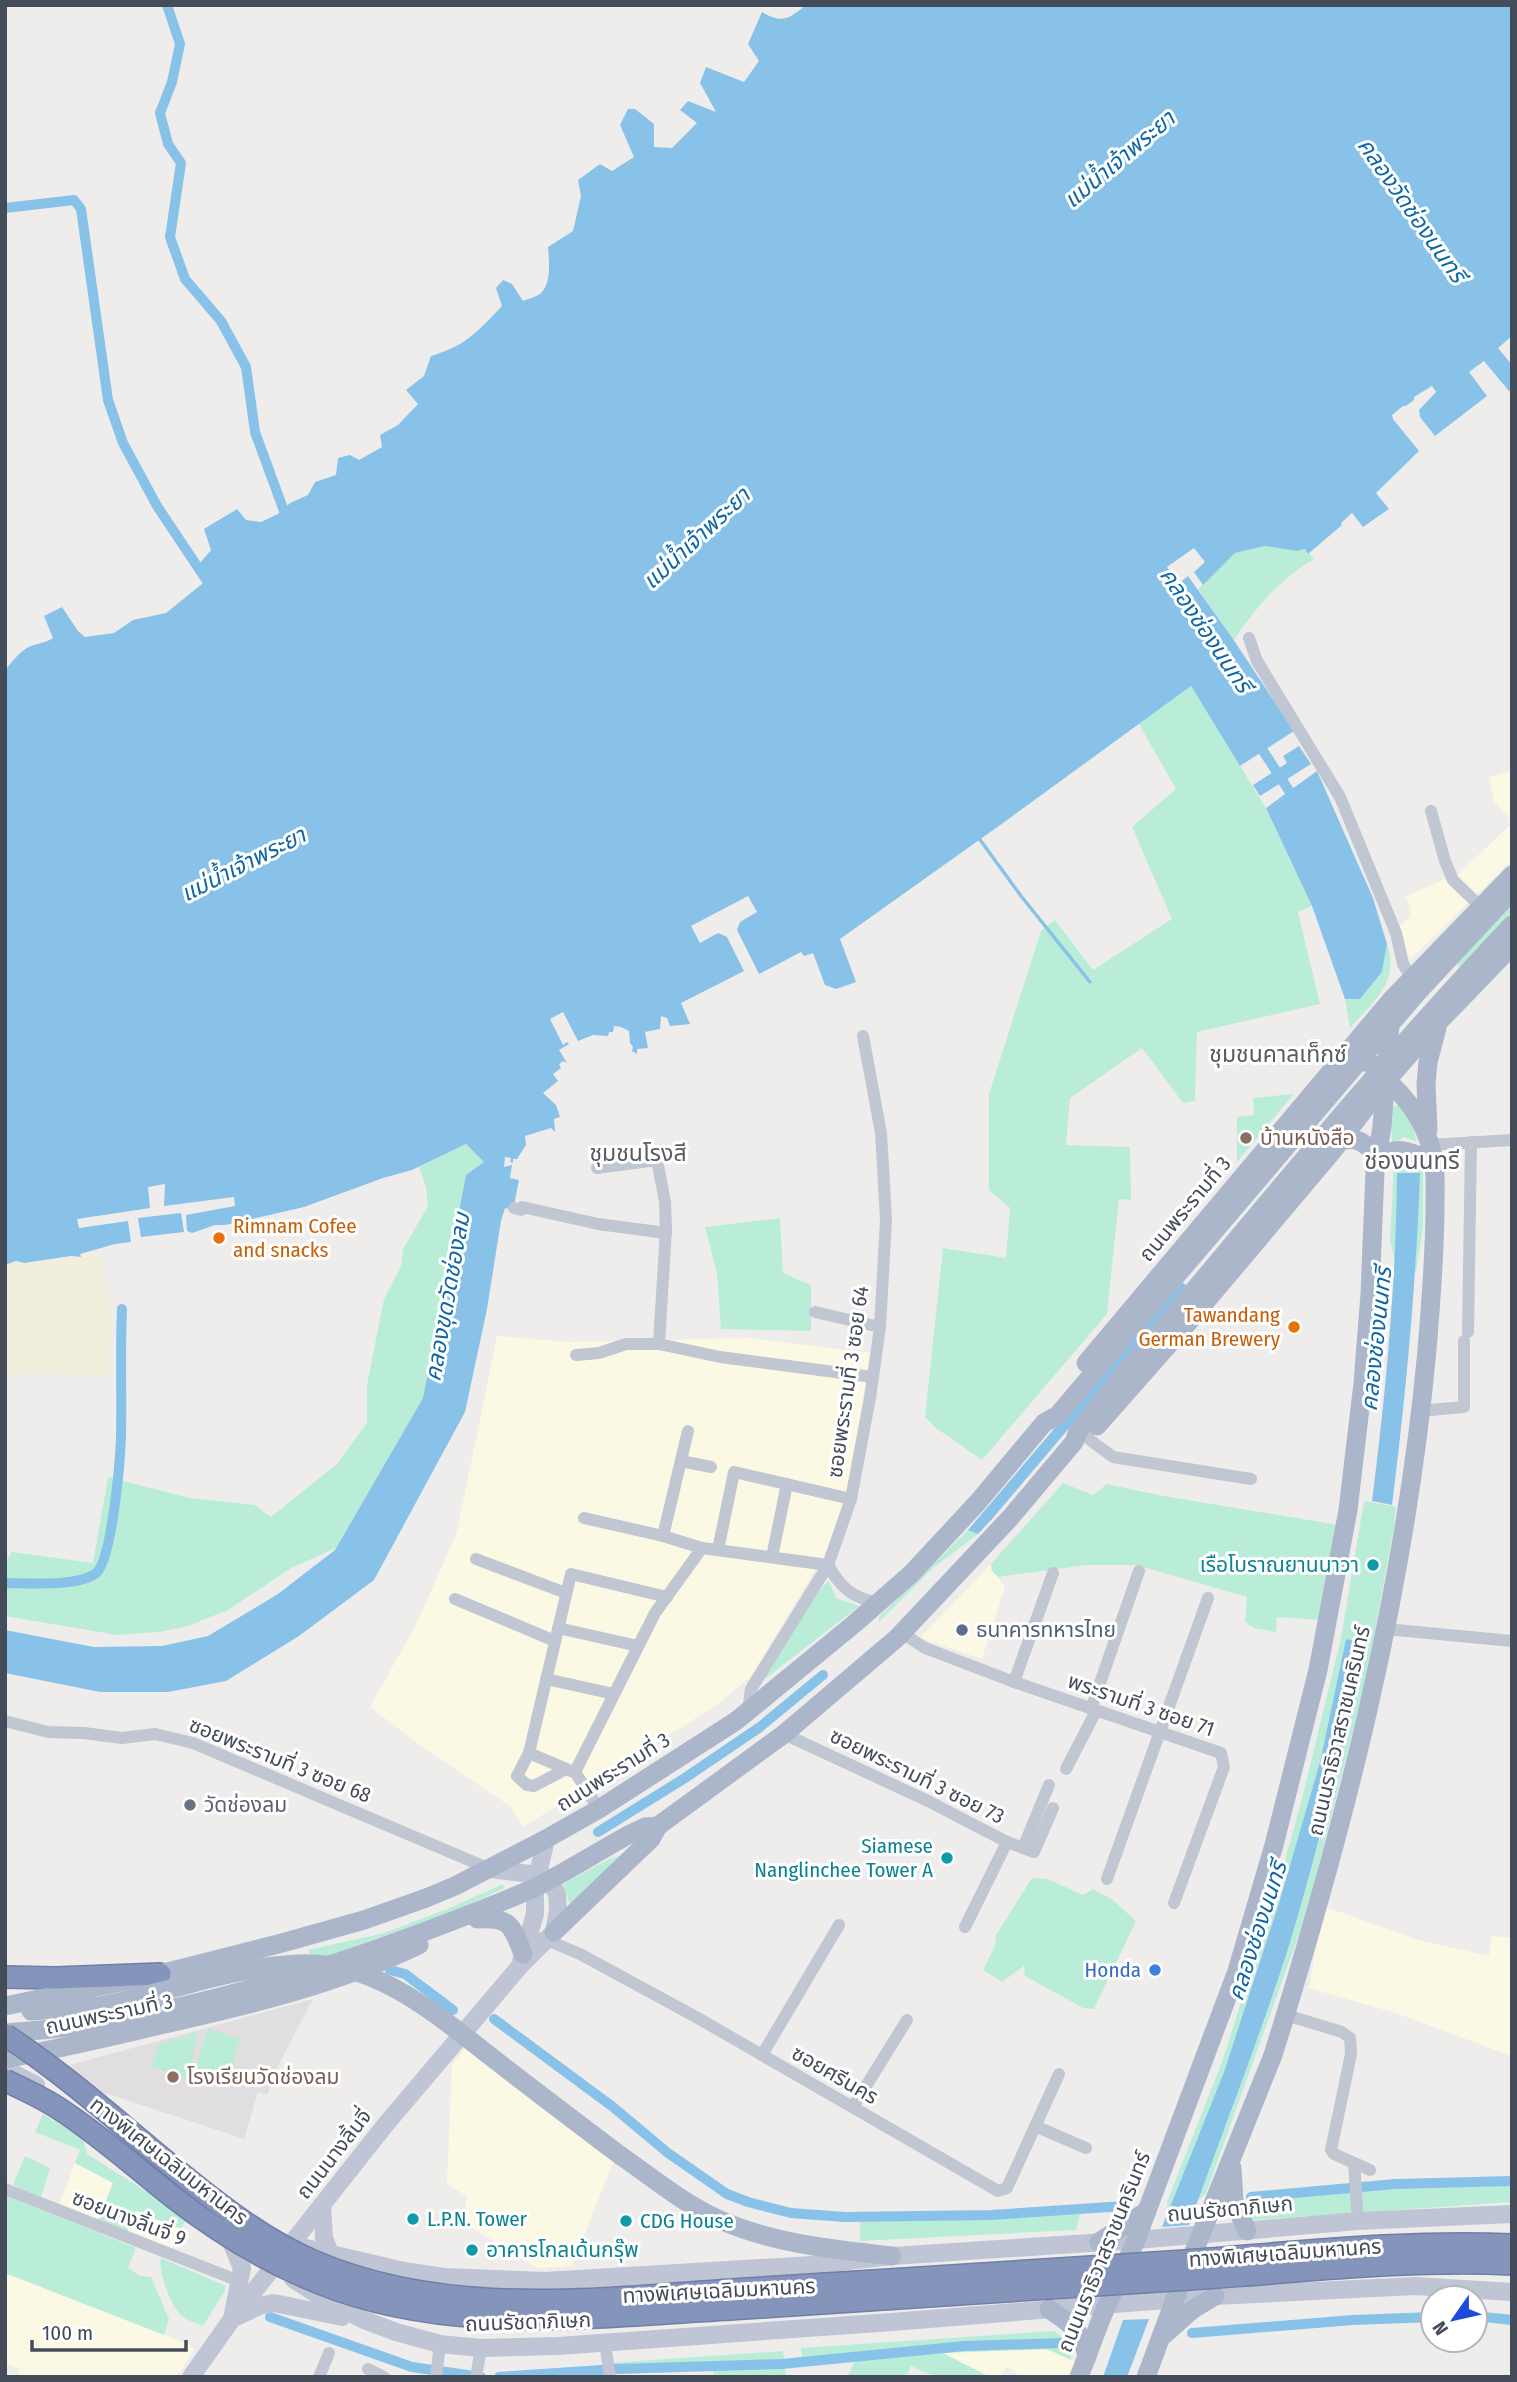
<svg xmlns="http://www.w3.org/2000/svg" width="1517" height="2382" font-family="'Fira Sans Condensed','Noto Sans Thai',sans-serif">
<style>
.commercial{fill:#fbf9e4}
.education{fill:#e0dede}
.green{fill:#baedd8}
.sand{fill:#f1eedc}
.water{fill:#88c2e9}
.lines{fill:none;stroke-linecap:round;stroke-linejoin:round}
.stream{stroke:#88c2e9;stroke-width:3.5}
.canal{stroke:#88c2e9;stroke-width:10}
.highway-casing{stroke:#707fa7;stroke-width:24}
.street{stroke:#c0c6d2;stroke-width:12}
.secondary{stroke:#bfc5d5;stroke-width:18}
.primary{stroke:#acb6cb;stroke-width:19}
.highway{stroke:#8494bb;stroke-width:21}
.highway-bridge-casing{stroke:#707fa7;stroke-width:24;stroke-linecap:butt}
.primary-bridge{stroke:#acb6cb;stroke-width:19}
.highway-bridge{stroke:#8494bb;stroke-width:21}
.education-dot{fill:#8d6e63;stroke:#fff;stroke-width:2.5}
.food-dot{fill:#e8710a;stroke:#fff;stroke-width:2.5}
.culture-dot{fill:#0f9aa8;stroke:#fff;stroke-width:2.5}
.service-dot{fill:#5c6f8a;stroke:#fff;stroke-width:2.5}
.worship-dot{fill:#6b7280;stroke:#fff;stroke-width:2.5}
.shop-dot{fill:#3f7fe0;stroke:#fff;stroke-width:2.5}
.labels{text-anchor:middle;stroke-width:6;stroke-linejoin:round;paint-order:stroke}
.education-label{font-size:21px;fill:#785e54;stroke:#fff;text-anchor:start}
.street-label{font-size:21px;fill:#454c59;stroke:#fff}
.food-label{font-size:21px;fill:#c56008;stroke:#fff;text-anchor:start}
.culture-label{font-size:21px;fill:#0d838f;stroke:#fff;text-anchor:start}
.service-label{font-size:21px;fill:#4e5e75;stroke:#fff;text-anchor:start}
.worship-label{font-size:21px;fill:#5b616d;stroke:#fff;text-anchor:start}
.shop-label{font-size:21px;fill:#366cbe;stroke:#fff;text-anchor:end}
.water-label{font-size:23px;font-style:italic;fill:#0f67a3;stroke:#fff}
.neighbourhood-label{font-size:23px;fill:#595b61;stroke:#fff}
.quarter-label{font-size:24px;fill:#595b61;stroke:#fff}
</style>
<rect width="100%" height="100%" fill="#efedec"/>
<!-- commercial -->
<g class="commercial">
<path d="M1512,771v50l-18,-19 -5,-25z"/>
<path d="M1512,823v37l-102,100 -11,-34 11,-8 1,-10 -6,-11 40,-18 5,3z"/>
<path d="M497,1336l74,6 179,-4 121,15 -23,132 -19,62 -78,129 -33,28 -195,123 -12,-20 -94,-64 -47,-36 48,-86 39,-89z"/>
<path d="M991,1564l1,7 13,15 -23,73 -62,-21z"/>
<path d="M1323,1906l95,34 71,16 3,-20 20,2v118l-116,-43 -87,-25z"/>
<path d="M467,2046l148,111 -43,109 -35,2 -74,-46 4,-26 -20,-12 5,-120z"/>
<path d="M80,2150l107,67 -16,33 -112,-45z"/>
<path d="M5,2273l185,72 4,5 -18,27h-158l2,-8 -15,-5z"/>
<path d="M1047,2349l29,13 -6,15h-47l-17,-10 -6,10h-10l-48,-24z"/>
</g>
<!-- education -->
<path class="education" d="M313,1999l-34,65 -12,31 -9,-3 -14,47 -160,-53 -25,-18z"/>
<!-- green -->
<g class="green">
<path d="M1265,546l32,5 8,-2 9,10c-34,20 -58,48 -80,81l-36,-51 37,-36z"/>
<path d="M1191,686l75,122 46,98 -14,6 22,92 -123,28 -2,69 -12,2 -41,-55 -72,50 -4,47 64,2 1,53 -12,-1 -12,115 -125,146 -46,-32 -11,-11 18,-169 63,10 4,-50 -21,-18v-96l52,-163 14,-11 38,50 79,-51 -40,-92 44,-38 -37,-65z"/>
<path d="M1512,889v35l-49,46 -8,-8z"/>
<path d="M1387,944c13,39 -14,58 -37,84l-5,-29h15l22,-27z"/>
<path d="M1294,1094l-1,1 -56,67v-45l17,-2 -1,-17z"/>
<path d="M1398,1104l12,12 7,26 -13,-5 -12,7 -2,-35z"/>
<path d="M466,1144l18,18 -18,13 -43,223 -87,150 -45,20 -63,42 -43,17 -26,5 -42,3 -112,-19v-53l7,-11 81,11 15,-86 82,21 65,7 16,12 66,-53 30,-41v-38l17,-86 17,-33 2,-17 25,-43 -2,-19 -7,-20z"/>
<path d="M1398,1157l25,10v60l-7,45 -21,-12 -5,-19 4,-77z"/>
<path d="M780,1218l3,55 28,12v46l-90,-2 -4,-55 -12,-47z"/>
<path d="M1063,1483l30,12 14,-11 51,11 181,30 -17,95 -45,-3 -1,15 -22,-4 -9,-6 2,-25 -111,-32h-49l-89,12 -6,-6 -1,-7z"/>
<path d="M1364,1501l32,6 -2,19 -27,150 -61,239 -100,278 -8,7c29,-84 63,-166 90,-251 31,-100 55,-203 80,-305l-22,-5 -26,123 -41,141 -55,169 -56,140 -1,-10 55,-140 54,-170 25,-89 40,-165z"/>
<path d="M968,1530l10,4 -46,35 -53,53v-5z"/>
<path d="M829,1581l7,17 23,8 -94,73c4,-17 50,-88 64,-98z"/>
<path d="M619,1856l-48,52 -8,-24 46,-25z"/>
<path d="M1032,1878l16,1 35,16 10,-6 20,11 23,21 -42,88 -11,-1 -58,-32 -1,-10 -22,16 -19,-12 12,-24 1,-11z"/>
<path d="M503,1884l1,4 -46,22 -145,51 -5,-11 76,-17 61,-23z"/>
<path d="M208,2029l32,10 -12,41 -33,-11z"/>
<path d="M198,2033l-11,45 -36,-11 8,-23z"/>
<path d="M43,2114l40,25 4,15 100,63 -6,12 -45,-18 -9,21 -29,-12 15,-37 -38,-20 5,-13 -45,-18z"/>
<path d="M25,2156l25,12 -9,29 -28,-12z"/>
<path d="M1512,2184v18l-261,18 -9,-19 124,-12z"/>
<path d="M5,2195l131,53 -8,20 12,8 11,1 18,42 -5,16 -159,-62z"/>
<path d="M1081,2211l-5,19 -216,11v-22l155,-4z"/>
<path d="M161,2258l65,28 -1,5 -22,35c-7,-3 -15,-5 -21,-10 -10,-7 -25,-46 -21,-58z"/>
<path d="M1054,2331c10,7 18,16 17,29l-24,-11 -104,4 47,24h-54l-25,-11 -5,11h-59l10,-20 -55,3 -1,-12z"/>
<path d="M783,2351l3,26h-72l-1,-8 -101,3 -2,-9z"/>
</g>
<!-- sand -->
<path class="sand" d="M99,1249l12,63 -1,59 -4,4 -101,-1v-109c15,-4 30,-4 46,-5 10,0 19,-4 29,-3v-2z"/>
<!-- water -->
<g class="water">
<path d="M806,5h706v331l-14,12 14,17v12l-9,7 -19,-23 -15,11 18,24 -52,40 -15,-19 -1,-7 17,-18 -4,-6 -18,11v3l-8,6h-3l-11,9 1,4 26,32 -43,42 13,16 -26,18 -11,-14 -11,10 1,2 -34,29 -3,-5 -8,2 -32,-5 -30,7 -32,32 -9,-13 11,-10 -11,-14 -27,19 11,17 10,-8 43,60 63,95 -54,35 -49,-80 -188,137 -163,116 16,43 -20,7 -11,-4 -12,-32 -9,3 -3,-4 -42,22 -22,-44 3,-8 17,-10 -9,-16 -57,30 9,17 18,-10 9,4 17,34 -63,32 9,21 -20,2 -3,-8 -6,-2 -1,13 -15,3 3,16 -11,1v5l-5,-3 1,-4 -3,-4 -1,-12 -8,-4 -7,-1 -1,6h-4l-1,4 -15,-1 -15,6 -15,-29 -13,7 13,26 4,-3 2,2 -10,6 8,13 -4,-2 -4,3 2,4 -8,6 5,7 -15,12 13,12 4,12 -6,2 1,13 -4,-4 -26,8 1,9 -9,14h-4v4l-3,-1 1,-4 -6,-1 -1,10 8,-2 -2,13 9,2 -6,30 -8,-2 -4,13 -14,88 -22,103 -91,168 -75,56 -73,45 -58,11h-68l-95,-19v-43l89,17 68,-1 46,-10 70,-42 57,-44 88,-152 43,-223 18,-13 -18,-18 -54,26 -29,8 -79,29 -79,18h-10l-23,8 -5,-2 -1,-16 49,-9 -1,-9 -70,9 1,-22 -17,3 2,21 -73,11 2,9 49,-7 3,21 -16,2 -35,10 1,3 -10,-1 -47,7 -8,-2 -11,4v-594c6,-9 16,-21 26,-25 8,-3 14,-3 22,-8l-9,-22 18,-9 16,24 7,6 29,-4 19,-13 33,-7 41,-33 -7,-17 11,-13 -7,-21 33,-20 9,11 15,2 19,-9 10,-10 18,-8 7,-13 21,-7 2,-17 12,-3 9,5 23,-13 -2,-12 18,-10 20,-21 -12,-14 18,-14 7,-20c36,-11 45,-23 71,-50l-6,-18 7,-8 9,4 11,17c4,-2 13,-4 17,-7 12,-10 9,-33 8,-47l25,-16 8,-35 -3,-16 22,-16 12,7 22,-14 -14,-32 8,-16h7l19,15v23l18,1 25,-25 -17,-13 8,-9 28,11 -16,-29 6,-16 38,15 15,-21 -11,-17 14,-32c20,12 27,7 44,-7z"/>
<path d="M1299,746l12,18 -51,32 -7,-11 34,-22 -4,-7z"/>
<path d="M1317,771l56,127 14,46 -5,28 -22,27h-15l-33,-93 -46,-98z"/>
<path d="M1397,1173h23c-4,112 -14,221 -28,332l-20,-4c14,-109 24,-218 25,-328z"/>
<path d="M181,1213l3,19 -43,5 -3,-19z"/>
<path d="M1180,1281l9,6 -197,232 -14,15 -10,-4z"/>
<path d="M1346,1639l22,5c-26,102 -49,204 -80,305 -30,93 -66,184 -99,276l-27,2 62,-155 55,-169 41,-141z"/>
<path d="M1149,2319l-22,58h-24l20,-57z"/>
</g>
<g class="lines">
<!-- stream -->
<path class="stream" d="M978,837l43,59 69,86"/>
<!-- canal -->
<g class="canal">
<path d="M167,5l13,39 -8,38 -12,31 8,31 13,19 -11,74 15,42 36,42 25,46 9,65 33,90"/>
<path d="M5,208l69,-8 7,9 27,191 15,43 34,63 58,87"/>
<path d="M1499,369l13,18"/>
<path d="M1256,740l41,63"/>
<path d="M5,1583c24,0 70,4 90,-9 17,-11 25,-113 26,-136 1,-43 -1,-86 1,-129"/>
<path d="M598,1832l87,-54 75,-51 63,-52"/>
<path d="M390,1970l15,4 48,36"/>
<path d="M494,2019l119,88 55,46 59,41 21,8 43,11 54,4 146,-2 133,-9"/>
<path d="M1251,2197l144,-13 117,-3"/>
<path d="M1475,2316l37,4"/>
<path d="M270,2317l142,50 69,10"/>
<path d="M1192,2333l161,-13 80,-3"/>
<path d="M499,2377l117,-8 166,-5 182,-18 99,-3"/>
</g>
<defs>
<path id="highway" d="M5,1977l51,1 104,-4"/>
</defs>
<!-- highway casing -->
<use href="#highway" class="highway-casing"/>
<!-- street -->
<g class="street">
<path d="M1249,638l8,23 83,136 56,136 7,31 9,15"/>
<path d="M1431,811l14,50 8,19 28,27"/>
<path d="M1429,1145l83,-5"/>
<path d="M597,1168l60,-8 8,42 1,27 -7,115 61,13 153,20"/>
<path d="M514,1208l7,2 1,-3 76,17 68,9"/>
<path d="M815,1312l65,15"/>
<path d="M1468,1332l3,-190"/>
<path d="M576,1355l23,-2 27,-9h33"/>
<path d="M1420,1411l44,-4v-66"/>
<path d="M1086,1437l27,20 138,22"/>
<path d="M681,1461l30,6"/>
<path d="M584,1518l79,18 39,12 126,17"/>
<path d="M663,1536l25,-105"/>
<path d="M718,1550l16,-78 117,27"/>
<path d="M772,1557l15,-73"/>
<path d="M476,1559l90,34"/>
<path d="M828,1565c13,23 24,33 51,38"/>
<path d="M455,1599l100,42"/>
<path d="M558,1628l80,18"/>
<path d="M1386,1629l126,12"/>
<path d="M902,1633l23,15 89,34 207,71 3,14 -50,136"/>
<path d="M546,1679l68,15"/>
<path d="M1014,1682l39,-109"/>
<path d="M1091,1709l48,-138"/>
<path d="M748,1711l3,-22 77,-124 23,-66 19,-101 10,-71 6,-108 -5,-86 -18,-97"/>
<path d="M5,1721l43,11 36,1 38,5 33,-4 38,9 297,126"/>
<path d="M784,1734l144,67 79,41 27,10 19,-44"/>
<path d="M529,1753l42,18"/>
<path d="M566,1769l-32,17 -7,-1 -10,-9 12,-23 42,-179 96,23"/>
<path d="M1066,1769l30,-58"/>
<path d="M575,1772l80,-159 47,-65"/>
<path d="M575,1772l24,37"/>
<path d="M1023,1848l26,-63"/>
<path d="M1107,1879l101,-281"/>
<path d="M965,1927l42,-85"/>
<path d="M542,1938l38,16 116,63 302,174 9,-3 52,-114"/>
<path d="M1286,2015l56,17 8,6 1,16 -20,96 3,4 36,16"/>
<path d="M762,2055l77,-130"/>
<path d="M853,2107l54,-87"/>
<path d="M1035,2126l51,22"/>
<path d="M1354,2163l4,58"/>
<path d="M5,2189l234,92"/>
<path d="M605,2342l5,35"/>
<path d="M368,2369l16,8"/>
<path d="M319,2377l10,-24"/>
<path d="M436,2377l4,-33"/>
<path d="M476,2377l5,-29"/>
</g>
<!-- secondary -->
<g class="secondary">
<path d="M521,1962l14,-48v-27l11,-48"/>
<path d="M5,2069l31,16"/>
<path d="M322,2206l2,32 6,15"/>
<path d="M227,2233l15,35 -10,51"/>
<path d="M293,2245l111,26 40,6 101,4 267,-16 80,-9 244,-16 222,-19 154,-7"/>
<path d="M293,2279l34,22 37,19 32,12 44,12 41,4 77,-2 334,-24 323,-26 200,-10 97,6"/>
<path d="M238,2316l21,-10 15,-3 68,14"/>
<path d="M191,2377l41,-58 154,-195 134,-158 34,-34 4,-22 -1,-16 -8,-15 -11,-4 -48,-6"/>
</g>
<!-- primary -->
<g class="primary">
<path d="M1428,1130l-2,-46 2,-22 9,-34"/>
<path d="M1341,1141c19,-5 24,3 37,16"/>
<path d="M1378,1157c22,-13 35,-4 56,6"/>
<path d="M1086,1363l306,-364 120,-124"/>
<path d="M1097,1426l89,-101 145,-172 56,-73 43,-49 82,-85"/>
<path d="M477,1919c33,-2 35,6 46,35"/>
<path d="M554,1932l97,-93 7,-13"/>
<path d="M5,2006l155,-32 122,-31 82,-23 62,-22 29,-12 91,-47 53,-30 137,-88 118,-97 57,-50 67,-72 66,-79 14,-8 50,-59"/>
<path d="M31,2011l70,-5"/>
<path d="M5,2033c136,-8 281,-50 408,-97 40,-15 80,-30 119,-47 33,-16 65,-37 98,-55l15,-7 13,-1 126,-92 113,-96 113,-120 64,-76 4,-11 43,-54"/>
<path d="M5,2059c51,-10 101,-21 151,-33 90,-20 179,-41 263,-81"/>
<path d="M621,2156c32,22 64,49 99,64 55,24 112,29 172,36"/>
<path d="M1232,2168l2,33 13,30"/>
<path d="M1099,2242l48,-31"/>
<path d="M1049,2309c22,16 33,20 38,48"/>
<path d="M1164,2335l28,-25 23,-14"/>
<path d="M1079,2377l22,-58 35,-79 101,-269 37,-126 44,-175 30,-160 15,-127 7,-89 5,-123 7,-45 10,-127"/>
<path d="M1146,2377l29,-78 98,-244c72,-230 132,-464 154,-705 4,-48 8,-97 8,-145 0,-14 1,-29 -1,-43 -5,-32 -20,-56 -43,-78 -5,-5 -8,-12 -13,-16 -9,-9 -29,-8 -41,-5"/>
</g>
<!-- highway -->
<use href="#highway" class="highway"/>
<defs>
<g id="highway-bridge">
<path d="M5,2035c60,39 114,88 169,133 43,35 88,71 139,93 136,59 291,37 434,28 146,-9 292,-18 438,-28 109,-8 218,-21 327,-16"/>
<path d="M5,2080c19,10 39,18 56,30 40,26 75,58 112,87 50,39 106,72 165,93 126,44 263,26 392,19 158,-9 316,-20 474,-31 102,-7 205,-19 308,-14"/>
</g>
</defs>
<!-- highway-bridge casing -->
<use href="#highway-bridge" class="highway-bridge-casing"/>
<!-- primary-bridge -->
<g class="primary-bridge">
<path d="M1108,1356l308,-362 96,-103"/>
<path d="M1121,1377c129,-152 254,-308 391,-452"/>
<path d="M101,2006c66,-13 130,-39 197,-42 80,-4 141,53 201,99 40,31 81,62 122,93"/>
</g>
<!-- highway-bridge -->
<use href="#highway-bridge" class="highway-bridge"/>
</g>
<!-- markers -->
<g class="education-dot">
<circle cx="1246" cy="1138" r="7"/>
<circle cx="173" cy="2077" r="7"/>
</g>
<g class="food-dot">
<circle cx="219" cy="1238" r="7"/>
<circle cx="1294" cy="1327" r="7"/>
</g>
<g class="culture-dot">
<circle cx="1373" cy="1565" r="7"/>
<circle cx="947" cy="1858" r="7"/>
<circle cx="413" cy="2219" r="7"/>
<circle cx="626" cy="2221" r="7"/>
<circle cx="472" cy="2250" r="7"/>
</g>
<circle class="service-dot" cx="962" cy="1630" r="7"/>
<circle class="worship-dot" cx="190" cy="1805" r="7"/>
<circle class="shop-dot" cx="1155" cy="1970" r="7"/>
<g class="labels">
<!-- education labels -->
<g class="education-label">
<text x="1260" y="1145">บ้านหนังสือ</text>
<text x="187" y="2084">โรงเรียนวัดช่องลม</text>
</g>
<!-- street labels -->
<g class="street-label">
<text transform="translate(1185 1209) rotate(-50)" y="7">ถนนพระรามที่ 3</text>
<text transform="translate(848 1382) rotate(-82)" y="7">ซอยพระรามที่ 3 ซอย 64</text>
<text transform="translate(1141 1705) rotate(19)" y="7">พระรามที่ 3 ซอย 71</text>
<text transform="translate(1339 1731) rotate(-77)" y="7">ถนนนราธิวาสราชนครินทร์</text>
<text transform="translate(280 1760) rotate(22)" y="7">ซอยพระรามที่ 3 ซอย 68</text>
<text transform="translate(613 1772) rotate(-32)" y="7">ถนนพระรามที่ 3</text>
<text transform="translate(917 1776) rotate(26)" y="7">ซอยพระรามที่ 3 ซอย 73</text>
<text transform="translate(109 2014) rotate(-12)" y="7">ถนนพระรามที่ 3</text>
<text transform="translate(835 2075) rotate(30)" y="7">ซอยศรีนคร</text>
<text transform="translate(334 2154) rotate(-52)" y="7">ถนนนางลิ้นจี่</text>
<text transform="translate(169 2161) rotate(38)" y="7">ทางพิเศษเฉลิมมหานคร</text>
<text transform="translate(1230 2209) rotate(-5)" y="7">ถนนรัชดาภิเษก</text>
<text transform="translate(129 2218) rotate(21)" y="7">ซอยนางลิ้นจี่ 9</text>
<text transform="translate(1104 2252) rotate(-68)" y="7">ถนนนราธิวาสราชนครินทร์</text>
<text transform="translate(1285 2253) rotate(-4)" y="7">ทางพิเศษเฉลิมมหานคร</text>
<text transform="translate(719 2291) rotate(-3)" y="7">ทางพิเศษเฉลิมมหานคร</text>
<text transform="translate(528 2322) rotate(-2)" y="7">ถนนรัชดาภิเษก</text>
</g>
<!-- food labels -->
<g class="food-label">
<text x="233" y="1233">Rimnam Cofee<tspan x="233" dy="24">and snacks</tspan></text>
<text x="1280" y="1322" text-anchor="end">Tawandang<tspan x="1280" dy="24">German Brewery</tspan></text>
</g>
<!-- culture labels -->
<g class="culture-label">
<text x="1359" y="1572" text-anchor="end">เรือโบราณยานนาวา</text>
<text x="933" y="1853" text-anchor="end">Siamese<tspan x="933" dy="24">Nanglinchee Tower A</tspan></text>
<text x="427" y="2226">L.P.N. Tower</text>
<text x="640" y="2228">CDG House</text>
<text x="486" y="2257">อาคารโกลเด้นกรุ๊พ</text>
</g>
<!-- service labels -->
<g class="service-label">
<text x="976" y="1637">ธนาคารทหารไทย</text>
</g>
<!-- worship labels -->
<g class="worship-label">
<text x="204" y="1812">วัดช่องลม</text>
</g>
<!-- shop labels -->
<g class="shop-label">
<text x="1141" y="1977">Honda</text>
</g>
<!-- water labels -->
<g class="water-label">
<text transform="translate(1119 159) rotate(-40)" y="8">แม่น้ำเจ้าพระยา</text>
<text transform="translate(1412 210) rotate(55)" y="8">คลองวัดช่องนนทรี</text>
<text transform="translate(696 538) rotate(-43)" y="8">แม่น้ำเจ้าพระยา</text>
<text transform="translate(1206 630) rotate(56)" y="8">คลองช่องนนทรี</text>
<text transform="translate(243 864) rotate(-27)" y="8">แม่น้ำเจ้าพระยา</text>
<text transform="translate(447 1297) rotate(-80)" y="8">คลองขุดวัดช่องลม</text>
<text transform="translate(1376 1339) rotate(-84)" y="8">คลองช่องนนทรี</text>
<text transform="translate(1257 1931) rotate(-72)" y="8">คลองช่องนนทรี</text>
</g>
<!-- neighbourhood labels -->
<g class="neighbourhood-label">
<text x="1278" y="1062">ชุมชนคาลเท็กซ์</text>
<text x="638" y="1161">ชุมชนโรงสี</text>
</g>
<!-- quarter labels -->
<g class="quarter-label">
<text x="1412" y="1169">ช่องนนทรี</text>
</g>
</g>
<!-- border -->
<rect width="1517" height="2382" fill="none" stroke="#454c59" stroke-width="14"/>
<!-- north arrow -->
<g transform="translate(1454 2319) rotate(236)"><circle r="33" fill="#ffffff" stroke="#b5b7bd" stroke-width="2"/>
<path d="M0-5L12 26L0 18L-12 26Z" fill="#1c4ad9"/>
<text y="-10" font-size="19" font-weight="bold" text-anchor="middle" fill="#454c59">N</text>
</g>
<!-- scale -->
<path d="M32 2340v10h154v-10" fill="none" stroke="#454c59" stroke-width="3.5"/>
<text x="42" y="2340" font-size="21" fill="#454c59" stroke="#ffffff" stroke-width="5" paint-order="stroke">100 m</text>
</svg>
